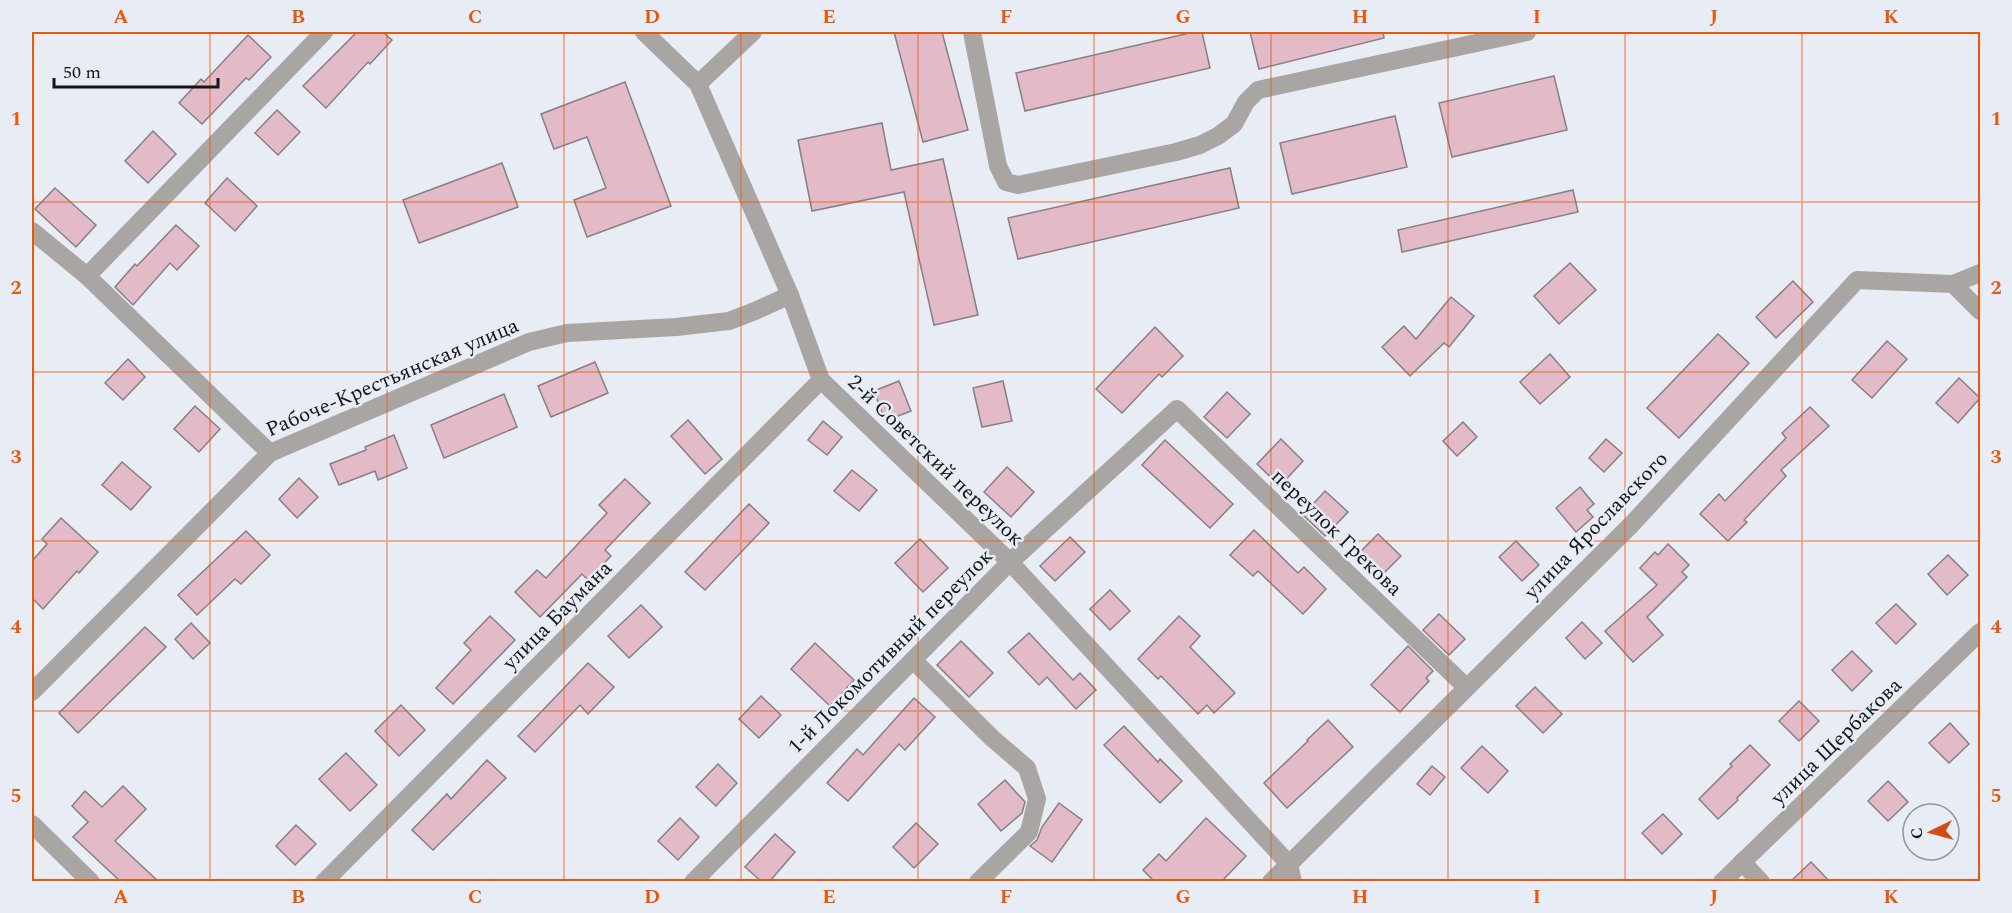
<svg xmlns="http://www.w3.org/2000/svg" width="2012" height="913" font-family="Spectral,serif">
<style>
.building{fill:#e3bbc8;stroke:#897f82;stroke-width:1.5}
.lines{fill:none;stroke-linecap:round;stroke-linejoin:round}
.street{stroke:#a9a5a3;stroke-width:18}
.grid{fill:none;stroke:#e8590c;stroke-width:1.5;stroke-opacity:0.55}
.labels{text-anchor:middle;stroke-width:5;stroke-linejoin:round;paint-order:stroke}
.street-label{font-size:21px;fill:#131518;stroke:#e7ecf5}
.neatline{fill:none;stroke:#e8590c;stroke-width:2}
.grid-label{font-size:20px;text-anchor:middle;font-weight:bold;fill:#e8590c}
</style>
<rect width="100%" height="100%" fill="#e7ecf5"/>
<!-- building -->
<g class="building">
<path d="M357,32h26l9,8 -22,24 -2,-2 -42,46 -23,-22z"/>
<path d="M894,32h48l26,98 -45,12z"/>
<path d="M1194,32h8l8,36 -185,43 -9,-38z"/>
<path d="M1250,32h133l1,6 -125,31z"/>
<path d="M248,35l23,22 -22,23 -3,-2 -44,46 -23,-21 22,-24 3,3z"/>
<path d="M1554,76l13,54 -115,27 -13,-54z"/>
<path d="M625,82l46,124 -84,31 -13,-37 32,-12 -19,-51 -33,12 -13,-35z"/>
<path d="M277,110l23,22 -22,23 -23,-22z"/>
<path d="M1395,116l12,51 -115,27 -12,-51z"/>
<path d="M882,123l9,47 52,-11 35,156 -44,10 -30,-133 -92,19 -14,-71z"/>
<path d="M153,131l23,23 -28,29 -23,-22z"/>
<path d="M502,163l16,44 -99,36 -16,-43z"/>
<path d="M1230,168l9,40 -221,51 -10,-41z"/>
<path d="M227,178l30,28 -22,25 -30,-28z"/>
<path d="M55,188l41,37 -20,22 -41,-38z"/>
<path d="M1573,190l5,22 -176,40 -4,-22z"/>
<path d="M176,225l23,21 -22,24 -7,-7 -37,42 -18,-18 20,-23 2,2z"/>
<path d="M1570,263l26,27 -37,34 -25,-28z"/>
<path d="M1793,281l20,21 -37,36 -20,-21z"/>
<path d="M1451,297l23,19 -25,31 -5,-4 -34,33 -28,-29 22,-21 12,13z"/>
<path d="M1155,327l28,29 -21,21 -3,-3 -37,39 -26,-24z"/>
<path d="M1718,334l31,29 -70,75 -32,-30z"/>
<path d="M1887,341l20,18 -35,39 -20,-18z"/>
<path d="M1550,354l20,23 -30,27 -20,-22z"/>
<path d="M128,359l17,18 -22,23 -18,-17z"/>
<path d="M595,362l13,31 -57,24 -13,-31z"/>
<path d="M1959,378l21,20 -22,25 -22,-20z"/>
<path d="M899,381l12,30 -26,10 -11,-30z"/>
<path d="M1003,381l9,40 -30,6 -9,-39z"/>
<path d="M1227,392l23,22 -23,24 -23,-21z"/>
<path d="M504,394l13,33 -73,31 -13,-33z"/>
<path d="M195,406l25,23 -21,23 -25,-23z"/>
<path d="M1810,407l19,19 -48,44 5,6 -42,44 3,2 -19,19 -28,-27 19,-20 6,7 61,-63 -4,-5z"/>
<path d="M688,420l34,39 -17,15 -34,-38z"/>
<path d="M823,421l19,16 -15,18 -19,-15z"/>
<path d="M1463,422l14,15 -20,19 -14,-15z"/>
<path d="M394,435l13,33 -29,12 -3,-9 -36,14 -9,-21 36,-14 -1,-3z"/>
<path d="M1281,439l22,22 -23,25 -23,-22z"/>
<path d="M1606,439l16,14 -18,19 -15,-14z"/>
<path d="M1165,440l68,64 -23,24 -68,-63z"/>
<path d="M122,462l29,25 -20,23 -29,-25z"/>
<path d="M1007,467l27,25 -23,25 -27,-25z"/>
<path d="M852,470l25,20 -18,21 -25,-20z"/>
<path d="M299,478l19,19 -21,21 -18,-19z"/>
<path d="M625,479l25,24 -45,47 6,6 -23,24 -6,-6 -42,43 -25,-25 22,-22 9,8 61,-65 -8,-8z"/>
<path d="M1580,487l14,17 -7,6 6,7 -17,15 -20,-24z"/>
<path d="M1325,491l23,21 -23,24 -22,-21z"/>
<path d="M749,504l20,19 -64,67 -20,-18z"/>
<path d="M61,518l37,34 -19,21 -2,-2 -34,38 -11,-11v-37l15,-17 -5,-5z"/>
<path d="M1254,530l44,43 6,-6 22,22 -23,25 -45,-43 -5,5 -23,-21z"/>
<path d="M246,531l24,24 -29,29 -6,-5 -38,36 -19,-20z"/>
<path d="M1378,534l23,22 -24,24 -23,-22z"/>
<path d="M1070,537l15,15 -30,29 -15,-15z"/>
<path d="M920,539l28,29 -25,24 -28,-29z"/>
<path d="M1516,541l23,24 -17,16 -23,-24z"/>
<path d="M1668,544l21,21 -7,7 5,5 -40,40 16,18 -30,27 -28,-31 52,-46 -17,-17 15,-16 3,3z"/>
<path d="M1948,555l20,20 -21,20 -19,-21z"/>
<path d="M1110,590l20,21 -20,19 -20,-21z"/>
<path d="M1896,604l20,20 -20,20 -20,-21z"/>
<path d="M641,605l21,22 -33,31 -21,-22z"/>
<path d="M1439,614l26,25 -16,16 -26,-25z"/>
<path d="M490,616l25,24 -62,64 -17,-16 35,-38 -7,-7z"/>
<path d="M1179,616l21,20 -10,11 45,46 -21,20 -7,-8 -9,9 -37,-38 -3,3 -20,-20z"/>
<path d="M1582,622l20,21 -17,16 -19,-21z"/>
<path d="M191,623l19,20 -17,16 -18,-20z"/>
<path d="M145,627l21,20 -88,86 -19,-20z"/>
<path d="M1029,633l44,47 7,-7 16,17 -20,19 -29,-32 -8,8 -31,-33z"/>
<path d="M961,641l32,32 -24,24 -32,-32z"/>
<path d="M815,643l39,37 -24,26 -39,-37z"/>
<path d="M1408,646l25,25 -7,7 3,3 -29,31 -29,-27z"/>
<path d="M1852,651l20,20 -20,20 -20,-21z"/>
<path d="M588,663l26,24 -26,27 -8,-9 -45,47 -17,-16z"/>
<path d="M1535,687l27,27 -19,19 -27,-27z"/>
<path d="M761,696l20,19 -22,23 -20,-19z"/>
<path d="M914,698l21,19 -30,33 -6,-6 -51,57 -21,-18 30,-34 6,6z"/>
<path d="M1799,701l20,20 -20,20 -20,-20z"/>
<path d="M401,705l24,25 -26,26 -24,-25z"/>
<path d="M1328,720l25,27 -66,61 -23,-25 44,-42 -1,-1z"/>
<path d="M1950,723l19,21 -20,19 -20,-20z"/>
<path d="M1124,726l34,36 2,-3 22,22 -22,22 -56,-58z"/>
<path d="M1750,745l20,20 -33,33 1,2 -20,19 -19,-20 33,-33 -2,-2z"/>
<path d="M1482,746l26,25 -20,22 -27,-25z"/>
<path d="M346,753l31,32 -27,26 -31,-32z"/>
<path d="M487,760l19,18 -73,72 -21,-20 35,-36 4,5z"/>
<path d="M718,764l19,19 -21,23 -20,-19z"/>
<path d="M1432,766l13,11 -15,18 -13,-11z"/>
<path d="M1005,780l20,22 -3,11 -21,18 -23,-27z"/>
<path d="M1888,781l20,21 -20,19 -20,-20z"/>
<path d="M123,786l23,23 -31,32 44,41h-38l-48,-45 15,-15 -16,-16 13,-15 17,16z"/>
<path d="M1059,803l23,17 -30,42 -22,-16 7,-6 5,-13z"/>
<path d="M1663,814l19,20 -20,20 -20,-21z"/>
<path d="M680,818l19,19 -21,23 -20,-19z"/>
<path d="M1206,818l40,38 -25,26h-66l-12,-12 16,-16 7,7z"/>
<path d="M916,823l22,21 -24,24 -21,-21z"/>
<path d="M296,825l20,19 -21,21 -19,-19z"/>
<path d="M775,834l20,18 -26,30h-7l-17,-15z"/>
<path d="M1811,862l19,20h-40z"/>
</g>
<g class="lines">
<!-- street -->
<g class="street">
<path d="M644,32l54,52 92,211 31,85 189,182 279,302 4,18"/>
<path d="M972,32l26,134 8,16 12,3 158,-33 24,-7 18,-9 16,-12 12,-22 12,-12 269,-58"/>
<path d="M698,84l55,-52"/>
<path d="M32,231l55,45 183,177"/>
<path d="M87,276l237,-244"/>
<path d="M1953,284l27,27"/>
<path d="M913,660l79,78 35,30 10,31 -8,33 -51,50"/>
<path d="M32,692l238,-239 259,-111 38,-9 109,-6 53,-6 26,-10 35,-16"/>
<path d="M32,824l59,58"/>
<path d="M1742,862l19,20"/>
<path d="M324,882l497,-502"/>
<path d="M693,882l317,-320 167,-153 289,278"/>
<path d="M1271,882l361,-358 225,-244 96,4 27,-11"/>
<path d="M1722,882l258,-250"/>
</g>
</g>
<!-- grid -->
<path class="grid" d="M210,32v850M387,32v850M564,32v850M741,32v850M918,32v850M1094,32v850M1271,32v850M1448,32v850M1625,32v850M1802,32v850M32,202h1948M32,372h1948M32,541h1948M32,711h1948"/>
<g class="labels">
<!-- street labels -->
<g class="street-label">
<text transform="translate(392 377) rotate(-23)" y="7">Рабоче-Крестьянская улица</text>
<text transform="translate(936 460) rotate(44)" y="7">2-й Советский переулок</text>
<text transform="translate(1596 525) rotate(-46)" y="7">улица Ярославского</text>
<text transform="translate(1337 532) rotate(44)" y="7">переулок Грекова</text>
<text transform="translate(557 615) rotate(-45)" y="7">улица Баумана</text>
<text transform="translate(890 651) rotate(-45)" y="7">1-й Локомотивный переулок</text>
<text transform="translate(1836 741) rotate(-44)" y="7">улица Щербакова</text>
</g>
</g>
<!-- border -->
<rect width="2012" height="913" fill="none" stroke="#e7ecf5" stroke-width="66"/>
<!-- north arrow -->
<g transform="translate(1931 832) rotate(265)"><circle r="28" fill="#e7ecf5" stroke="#92969d" stroke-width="1.5"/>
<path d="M0-4.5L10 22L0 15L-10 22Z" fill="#d34c17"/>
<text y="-9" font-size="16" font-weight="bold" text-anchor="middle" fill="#131518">С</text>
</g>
<!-- scale -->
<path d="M54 78v9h164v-9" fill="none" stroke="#131518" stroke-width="3"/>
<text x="63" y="78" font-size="18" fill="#131518" stroke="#e7ecf5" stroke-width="4.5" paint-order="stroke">50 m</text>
<rect x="33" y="33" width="1946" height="847" class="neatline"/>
<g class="grid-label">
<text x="121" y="23">A</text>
<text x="298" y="23">B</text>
<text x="475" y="23">C</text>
<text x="652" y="23">D</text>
<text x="829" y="23">E</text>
<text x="1006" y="23">F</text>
<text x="1183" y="23">G</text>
<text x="1360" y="23">H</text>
<text x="1537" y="23">I</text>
<text x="1714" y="23">J</text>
<text x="1891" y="23">K</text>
<text x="16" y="125">1</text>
<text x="1996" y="125">1</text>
<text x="16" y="294">2</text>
<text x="1996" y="294">2</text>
<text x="16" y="463">3</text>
<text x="1996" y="463">3</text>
<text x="16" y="633">4</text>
<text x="1996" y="633">4</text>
<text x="16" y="802">5</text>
<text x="1996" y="802">5</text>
<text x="121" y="903">A</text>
<text x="298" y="903">B</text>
<text x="475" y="903">C</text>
<text x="652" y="903">D</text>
<text x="829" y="903">E</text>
<text x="1006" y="903">F</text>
<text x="1183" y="903">G</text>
<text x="1360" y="903">H</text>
<text x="1537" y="903">I</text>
<text x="1714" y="903">J</text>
<text x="1891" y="903">K</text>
</g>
</svg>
